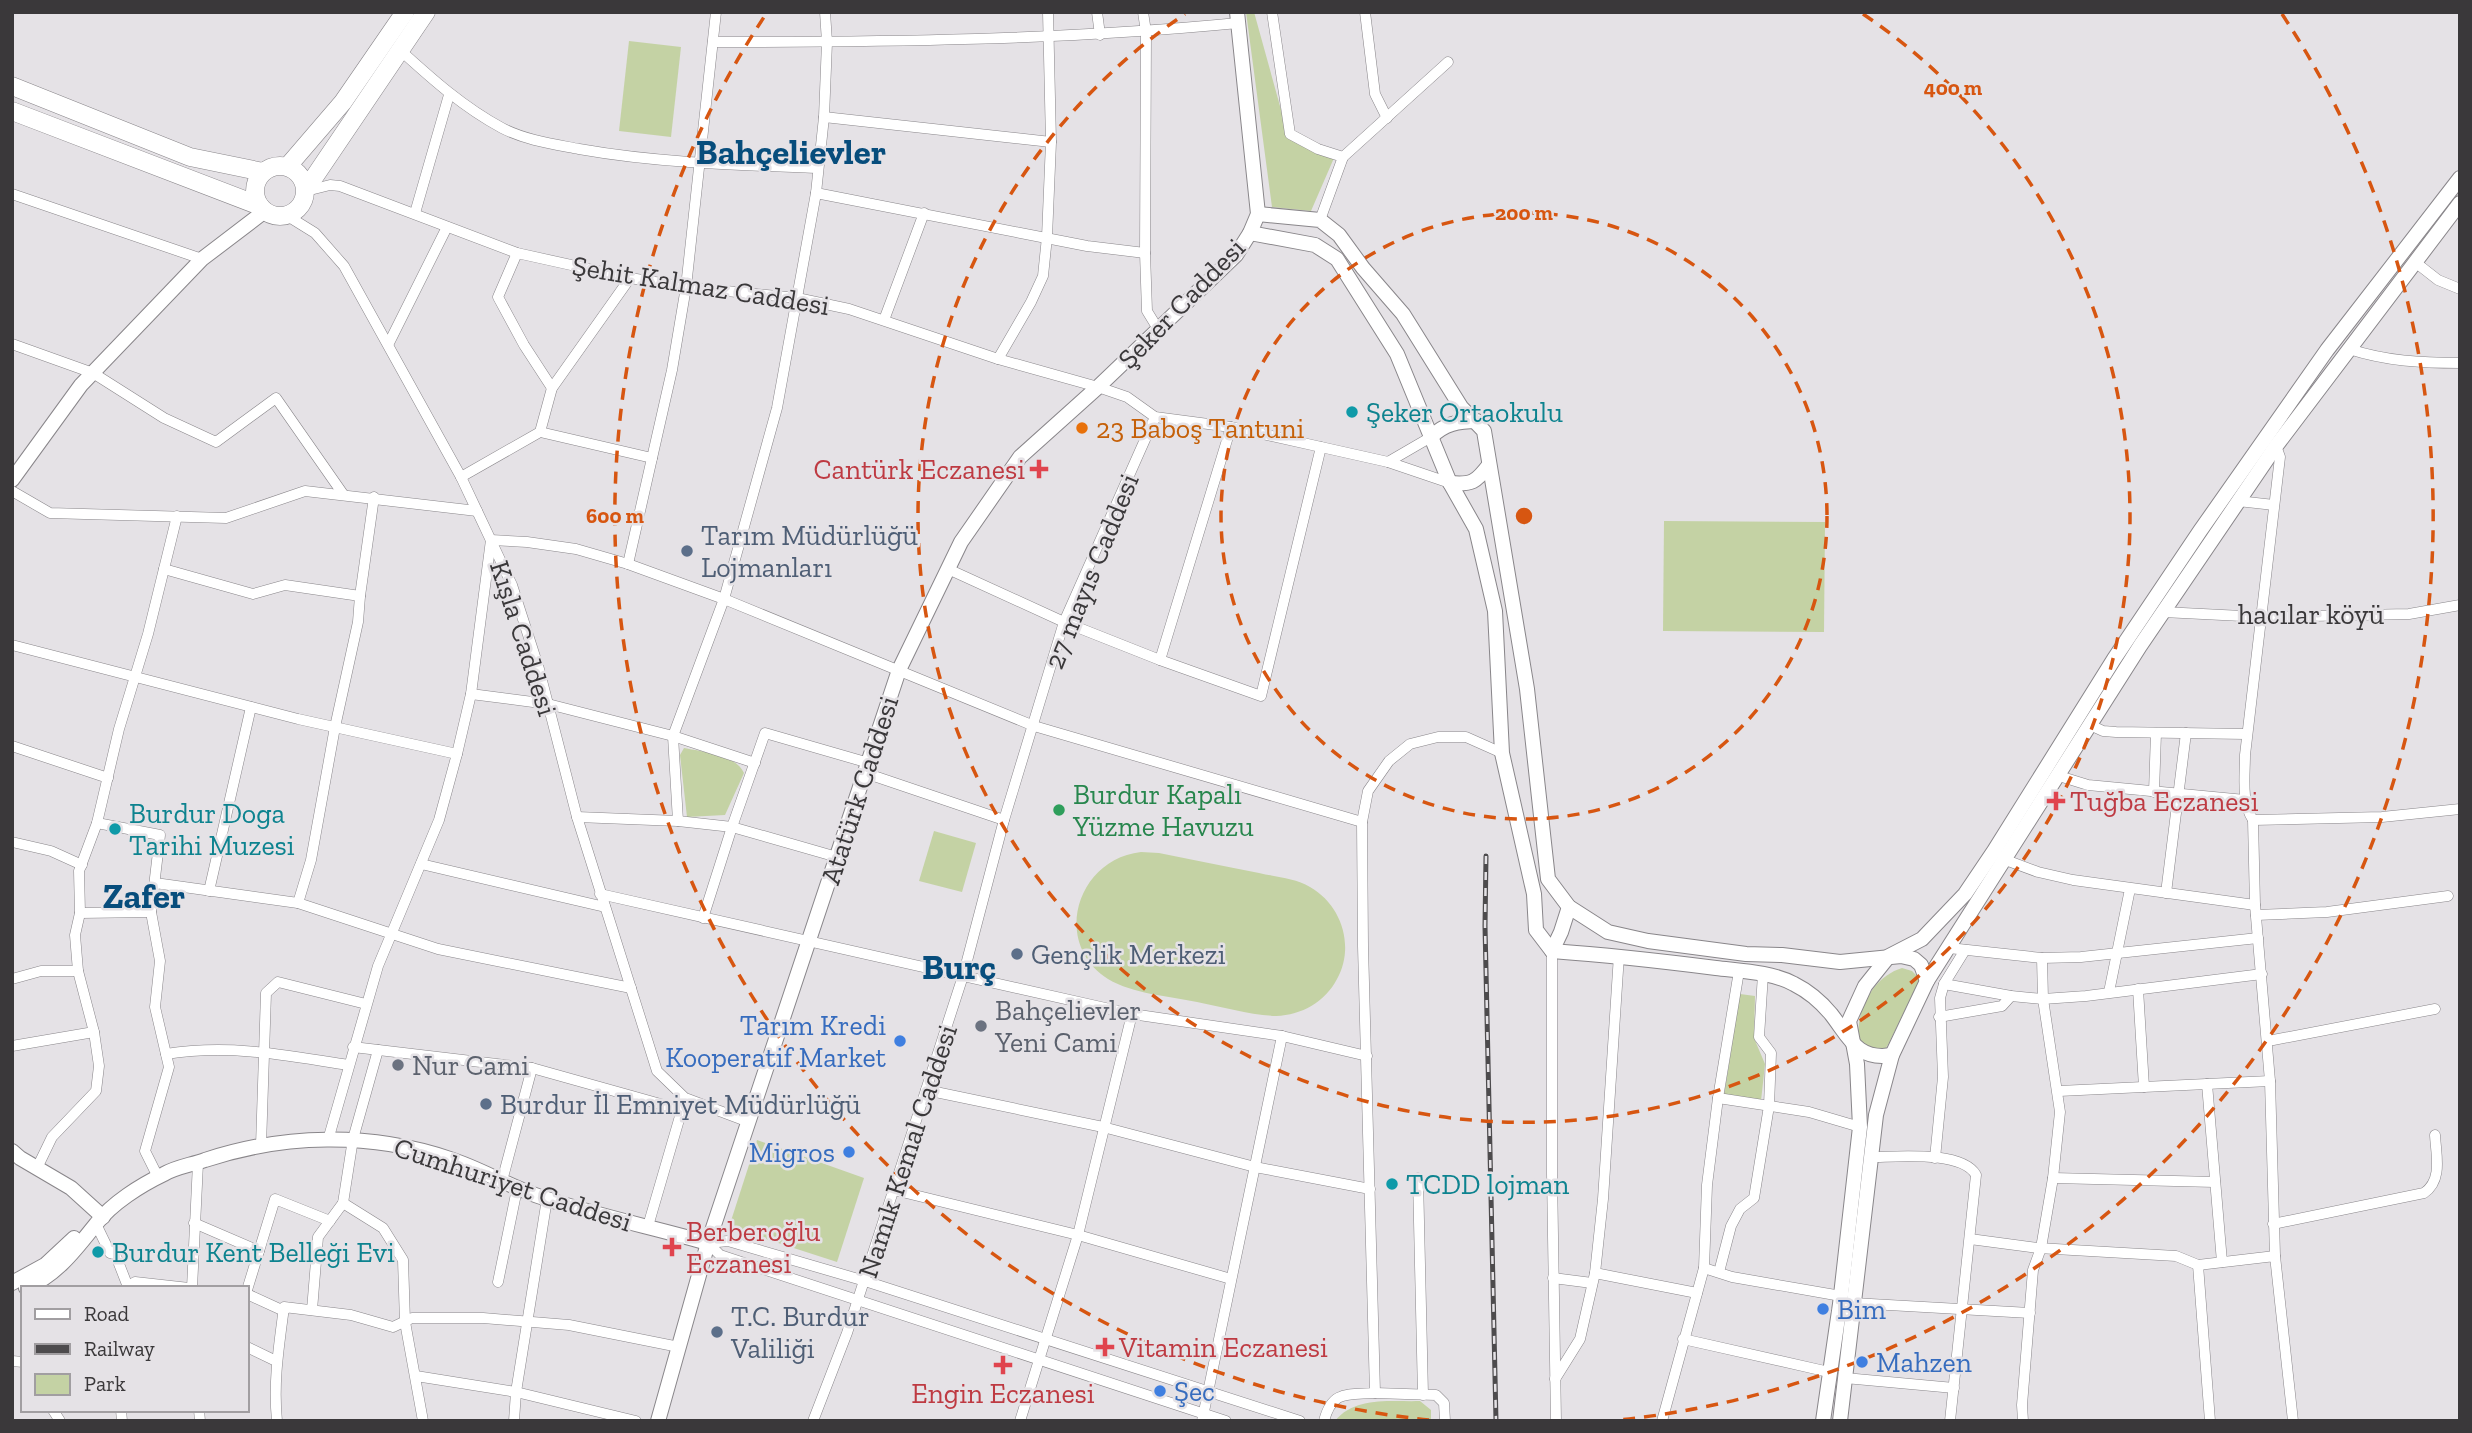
<svg xmlns="http://www.w3.org/2000/svg" width="2472" height="1433" font-family="'Zilla Slab',serif">
<style>
.green{fill:#c4d2a4}
.lines{fill:none;stroke-linecap:round;stroke-linejoin:round}
.street-casing{stroke:#89868a;stroke-width:11}
.secondary-casing{stroke:#89868a;stroke-width:16}
.highway-casing{stroke:#89868a;stroke-width:19}
.street{stroke:#fff;stroke-width:10}
.secondary{stroke:#fff;stroke-width:14}
.highway{stroke:#fff;stroke-width:18}
.rail-casing{stroke:#4d4b4d;stroke-width:5}
.rail{stroke:#e5e2e6;stroke-width:2.5;stroke-dasharray:8;stroke-linecap:butt}
.ring{fill:none;stroke:#d75611;stroke-width:3.5;stroke-dasharray:12 9}
.culture-dot{fill:#0f9aa8;stroke:#e5e2e6;stroke-width:2.5}
.food-dot{fill:#e8710a;stroke:#e5e2e6;stroke-width:2.5}
.health-dot{fill:#e0444e;stroke:#e5e2e6;stroke-width:2.5}
.service-dot{fill:#5c6f8a;stroke:#e5e2e6;stroke-width:2.5}
.leisure-dot{fill:#2e9e5b;stroke:#e5e2e6;stroke-width:2.5}
.worship-dot{fill:#6b7280;stroke:#e5e2e6;stroke-width:2.5}
.shop-dot{fill:#3f7fe0;stroke:#e5e2e6;stroke-width:2.5}
.labels{text-anchor:middle;stroke-width:5;stroke-linejoin:round;paint-order:stroke}
.street-label{font-size:28px;fill:#3a383a;stroke:#e5e2e6}
.culture-label{font-size:28px;fill:#0d838f;stroke:#e5e2e6;text-anchor:start}
.food-label{font-size:28px;fill:#c56008;stroke:#e5e2e6;text-anchor:start}
.health-label{font-size:28px;fill:#be3a42;stroke:#e5e2e6;text-anchor:start}
.service-label{font-size:28px;fill:#4e5e75;stroke:#e5e2e6;text-anchor:start}
.leisure-label{font-size:28px;fill:#27864d;stroke:#e5e2e6;text-anchor:start}
.worship-label{font-size:28px;fill:#5b616d;stroke:#e5e2e6;text-anchor:start}
.shop-label{font-size:28px;fill:#366cbe;stroke:#e5e2e6;text-anchor:start}
.district-label{font-size:35px;font-weight:bold;fill:#074d7c;stroke:#e5e2e6}
.centre{fill:#d75611;stroke:#e5e2e6;stroke-width:3.5}
.ring-label{font-size:21px;text-anchor:middle;font-weight:bold;fill:#d75611;stroke:#e5e2e6;stroke-width:5;stroke-linejoin:round;paint-order:stroke}
</style>
<rect width="100%" height="100%" fill="#e5e2e6"/>
<!-- green -->
<g class="green">
<path d="M1246,12h8l34,123 46,23 -23,53 -39,-4z"/>
<path d="M629,41l52,6 -10,90 -52,-6z"/>
<path d="M1664,521l161,1 -1,110 -161,-1z"/>
<path d="M684,748c19,4 51,6 60,25l-19,42 -38,2 -7,-62z"/>
<path d="M934,831l42,12 -14,49 -43,-11z"/>
<path d="M1141,852l18,1c33,7 66,13 100,20 17,4 36,5 51,14 32,18 45,60 27,92 -12,23 -35,36 -61,37 -26,-1 -53,-9 -79,-14 -28,-6 -64,-8 -89,-23 -57,-36 -31,-120 33,-127z"/>
<path d="M1902,968l10,3 8,8 -31,64 -5,8 -5,1 -19,-9c-7,-29 12,-66 42,-75z"/>
<path d="M1740,994l15,2 -1,42 11,26 -4,37 -37,-6z"/>
<path d="M757,1140l107,38 -27,84 -108,-35z"/>
<path d="M1420,1401l11,9v11h-96c20,-25 56,-19 85,-20z"/>
</g>
<g class="lines">
<defs>
<g id="street">
<path d="M1097,12l3,23"/>
<path d="M1143,12l3,20 -1,221 2,58 11,18"/>
<path d="M1272,12l18,122 28,15 25,8"/>
<path d="M1365,12l10,82 12,24"/>
<path d="M713,42c175,0 350,-2 525,-19"/>
<path d="M400,50c32,29 63,57 102,78 23,12 51,16 77,21 79,14 159,16 239,19"/>
<path d="M824,117l227,25"/>
<path d="M306,191l24,-6 10,1 177,67 113,25 56,9 111,11 52,11 149,50 100,28 29,10 28,20 76,10 90,20 67,15 62,21"/>
<path d="M816,193l271,53 58,7"/>
<path d="M12,194l190,65"/>
<path d="M415,213l34,-118"/>
<path d="M286,215l29,18 29,33 117,211 51,108 27,84 38,148 80,254 28,27 64,24"/>
<path d="M1320,220l23,-63 105,-95"/>
<path d="M517,253l-19,44 26,48 28,43"/>
<path d="M2415,262l23,18 22,9"/>
<path d="M884,320l40,-107"/>
<path d="M389,343l58,-116"/>
<path d="M12,344l81,29 71,45 52,24 60,-44 67,96"/>
<path d="M2349,349c37,12 72,14 111,14"/>
<path d="M998,359l33,-57 12,-26 4,-39 4,-95 -3,-130"/>
<path d="M540,432l12,-44 78,-110"/>
<path d="M1388,462l43,-25"/>
<path d="M461,477l79,-45 112,26"/>
<path d="M12,491l38,22 34,1 142,4 79,-27 172,20"/>
<path d="M2238,501l36,4"/>
<path d="M628,564l44,-194 14,-83 30,-275"/>
<path d="M164,569l89,25 32,-9 75,11"/>
<path d="M948,569l116,53 96,38 101,36 60,-249"/>
<path d="M2163,612l99,5 147,-3 51,-9"/>
<path d="M12,645l286,74 159,35"/>
<path d="M1160,660l71,-233"/>
<path d="M471,694l77,10 125,32 82,27"/>
<path d="M2090,725l13,6 13,1 130,2"/>
<path d="M12,746l96,32"/>
<path d="M865,773l139,47"/>
<path d="M2059,776l29,9 157,15"/>
<path d="M2154,792l2,-59"/>
<path d="M577,817l101,4 54,6 105,30"/>
<path d="M2253,820l129,-3 78,-8"/>
<path d="M678,821l-5,-85 51,-137 53,-191 39,-215 8,-76 3,-75 -2,-30"/>
<path d="M12,842l39,9 31,14"/>
<path d="M2003,859l35,13 35,8 182,25"/>
<path d="M421,864l184,43"/>
<path d="M155,883l143,20 140,46 193,39"/>
<path d="M209,891l42,-184"/>
<path d="M2166,893l20,-160"/>
<path d="M600,894l532,120 150,22 85,20"/>
<path d="M298,903l13,-43 24,-133 23,-105 2,-26 14,-99"/>
<path d="M151,912l9,49 -5,46 14,60 -24,84 13,26"/>
<path d="M80,913l71,-1 9,-77 -63,-12"/>
<path d="M2256,915l71,-3 121,-16"/>
<path d="M703,918l29,-91 33,-94 104,30"/>
<path d="M1949,948l93,10 39,-1 177,-19"/>
<path d="M1552,951v223l4,247"/>
<path d="M12,979l29,-8h37"/>
<path d="M1944,984l67,12 32,3 43,-3 176,-22"/>
<path d="M2138,989l6,98"/>
<path d="M2109,992l21,-103"/>
<path d="M1939,1017l63,-11 9,-10"/>
<path d="M2268,1041l167,-32"/>
<path d="M12,1046l82,-14"/>
<path d="M353,1047l179,21 150,42"/>
<path d="M166,1054c63,-10 120,1 182,11"/>
<path d="M2207,1084l15,178"/>
<path d="M926,1090l177,37 152,40 115,22"/>
<path d="M2059,1091l211,-10"/>
<path d="M1718,1098l91,14 51,15"/>
<path d="M328,1140l50,-174 61,-146 18,-66 14,-60 20,-154 36,2 49,7 52,15 96,35 310,127 328,96"/>
<path d="M261,1146l5,-153 12,-11 88,22"/>
<path d="M1870,1157c26,0 92,-7 106,18l-26,246"/>
<path d="M1935,1158l8,-81 -3,-79 4,-14 21,-34"/>
<path d="M37,1168l15,-31 44,-46 3,-25 -5,-34 -16,-61 -3,-36 5,-22 -1,-42 18,-48 22,-94 29,-95 29,-118"/>
<path d="M1418,1178l5,217"/>
<path d="M2053,1178l162,4"/>
<path d="M502,1181l30,-113"/>
<path d="M894,1190l184,45 153,44"/>
<path d="M343,1203l40,25 20,32 2,62 18,99"/>
<path d="M194,1223l65,28"/>
<path d="M96,1224l14,29 4,-2 14,36"/>
<path d="M2273,1224l151,-31c19,-13 12,-38 11,-58"/>
<path d="M648,1226l35,-120"/>
<path d="M1970,1239l68,9 138,8 22,9"/>
<path d="M708,1243l20,-2 137,40 435,140"/>
<path d="M708,1243l12,12 506,166"/>
<path d="M2275,1256l-5,-175 -15,-176 -2,-85c-12,-18 -8,-44 -8,-65l35,-298 -4,-11"/>
<path d="M1704,1268l28,9 109,19"/>
<path d="M1719,1272l12,-46 9,-17 14,-11 15,-92 2,-53 -12,-16 4,-63"/>
<path d="M1595,1273l102,20"/>
<path d="M1553,1278l39,5"/>
<path d="M498,1282l19,-93"/>
<path d="M126,1288l9,-6 54,6"/>
<path d="M192,1288l6,-125"/>
<path d="M247,1290l28,-91 55,22"/>
<path d="M247,1294l37,17"/>
<path d="M1853,1303l177,10"/>
<path d="M312,1310l6,-73 25,-34 10,-64 25,-89"/>
<path d="M1683,1339l146,33"/>
<path d="M247,1347l29,14"/>
<path d="M12,1361l11,1"/>
<path d="M416,1376l100,16 120,29"/>
<path d="M1845,1378l109,10"/>
<path d="M1555,1379l25,-40 15,-66 8,-74 16,-244"/>
<path d="M1375,1393l61,2 8,8 1,18"/>
<path d="M53,1410l7,11"/>
<path d="M121,1410l1,11"/>
<path d="M199,1410l1,11"/>
<path d="M277,1421c-4,-39 2,-75 7,-114l67,8 42,12 19,-9h71l86,7 110,22"/>
<path d="M514,1421l2,-29 31,-193"/>
<path d="M813,1421l34,-88 116,-357 41,-156 60,-198 91,-205"/>
<path d="M1020,1421l58,-186 54,-221"/>
<path d="M1202,1421l80,-385"/>
<path d="M1324,1421c8,-31 23,-26 51,-28l-12,-447 -1,-124 6,-31 21,-30 21,-17 28,-7h28l36,16"/>
<path d="M1662,1421l42,-153 3,-83 11,-87 21,-127"/>
<path d="M2023,1421l-1,-16 11,-135 8,-22 12,-70 7,-66 -17,-113 -1,-41"/>
<path d="M2210,1421l-12,-156 77,-9 18,165"/>
</g>
<g id="secondary">
<path d="M1258,214l62,6 19,15 24,33 40,46 58,93 23,24 43,258 21,190 21,28 39,25 40,9 98,13 36,1 58,7 61,-6 13,3 7,6 6,16"/>
<path d="M1250,233l65,12 22,14 60,95 53,129 26,46 19,82 7,142 32,141 2,36 16,21c55,4 109,10 164,17 25,3 56,4 78,16 14,7 27,18 37,30 18,23 26,47 61,41"/>
<path d="M1431,437c13,-13 27,-16 46,-16"/>
<path d="M12,480l69,-95 121,-126 63,-48"/>
<path d="M1450,483c22,2 26,-1 39,-18"/>
<path d="M1552,951l9,-19 8,-25"/>
<path d="M12,1151l8,7 51,30 32,29"/>
<path d="M12,1283l33,-18 29,-27"/>
<path d="M26,1288c31,-13 50,-39 70,-64 16,-21 45,-39 68,-50 12,-7 27,-9 41,-14 79,-26 165,-28 245,-1 31,10 58,27 88,37 55,19 114,31 170,47"/>
<path d="M658,1421l50,-178 191,-573 62,-128 59,-85 78,-70 138,-132 14,-22 8,-19 -21,-202"/>
<path d="M1823,1421l17,-117 20,-177 -3,-63 -8,-43 16,-35 24,-30 33,-17 43,-45 29,-43 120,-192 86,-128 127,-181 133,-172"/>
<path d="M1840,1421l36,-306 16,-60 35,-74 213,-335 136,-200 184,-243"/>
</g>
<g id="highway">
<path d="M12,86l178,71 73,15"/>
<path d="M12,111l248,95"/>
<circle cx="280" cy="191" r="25"/>
<path d="M288,166l55,-64 62,-90"/>
<path d="M305,186l10,-10 111,-164"/>
</g>
</defs>
<!-- street casing -->
<use href="#street" class="street-casing"/>
<!-- secondary casing -->
<use href="#secondary" class="secondary-casing"/>
<!-- highway casing -->
<use href="#highway" class="highway-casing"/>
<!-- street -->
<use href="#street" class="street"/>
<!-- secondary -->
<use href="#secondary" class="secondary"/>
<!-- highway -->
<use href="#highway" class="highway"/>
<defs>
<path id="rail" d="M1486,856l-1,70 11,495"/>
</defs>
<!-- rail casing -->
<use href="#rail" class="rail-casing"/>
<!-- rail -->
<use href="#rail" class="rail"/>
</g>
<!-- distance rings -->
<g class="ring">
<circle cx="1524" cy="516" r="303"/>
<path d="M1863 14A606 606 0 1 1 1185 14"/>
<path d="M1429 1420A909 909 0 0 1 766 14M2282 14A909 909 0 0 1 1619 1420"/>
</g>
<!-- markers -->
<g class="culture-dot">
<circle cx="1352" cy="412" r="7"/>
<circle cx="115" cy="829" r="7"/>
<circle cx="1392" cy="1184" r="7"/>
<circle cx="98" cy="1252" r="7"/>
</g>
<circle class="food-dot" cx="1082" cy="428" r="7"/>
<g class="health-dot">
<path d="M1035.5 458.5h7v7h7v7h-7v7h-7v-7h-7v-7h7z"/>
<path d="M2052.5 790.5h7v7h7v7h-7v7h-7v-7h-7v-7h7z"/>
<path d="M668.5 1236.5h7v7h7v7h-7v7h-7v-7h-7v-7h7z"/>
<path d="M1101.5 1336.5h7v7h7v7h-7v7h-7v-7h-7v-7h7z"/>
<path d="M999.5 1354.5h7v7h7v7h-7v7h-7v-7h-7v-7h7z"/>
</g>
<g class="service-dot">
<circle cx="687" cy="551" r="7"/>
<circle cx="1017" cy="954" r="7"/>
<circle cx="486" cy="1104" r="7"/>
<circle cx="717" cy="1332" r="7"/>
</g>
<circle class="leisure-dot" cx="1059" cy="810" r="7"/>
<g class="worship-dot">
<circle cx="981" cy="1026" r="7"/>
<circle cx="398" cy="1065" r="7"/>
</g>
<g class="shop-dot">
<circle cx="900" cy="1041" r="7"/>
<circle cx="849" cy="1152" r="7"/>
<circle cx="1823" cy="1309" r="7"/>
<circle cx="1862" cy="1362" r="7"/>
<circle cx="1160" cy="1391" r="7"/>
</g>
<g class="labels">
<!-- street labels -->
<g class="street-label">
<text transform="translate(701 285) rotate(9)" y="10">Şehit Kalmaz Caddesi</text>
<text transform="translate(1181 303) rotate(-46)" y="10">Şeker Caddesi</text>
<text transform="translate(1091 571) rotate(-68)" y="10">27 mayıs Caddesi</text>
<text x="2311" y="624">hacılar köyü</text>
<text transform="translate(524 638) rotate(72)" y="10">Kışla Caddesi</text>
<text transform="translate(859 790) rotate(-72)" y="10">Atatürk Caddesi</text>
<text transform="translate(907 1151) rotate(-72)" y="10">Namık Kemal Caddesi</text>
<text transform="translate(513 1184) rotate(18)" y="10">Cumhuriyet Caddesi</text>
</g>
<!-- culture labels -->
<g class="culture-label">
<text x="1366" y="422">Şeker Ortaokulu</text>
<text x="129" y="823">Burdur Doga<tspan x="129" dy="32">Tarihi Muzesi</tspan></text>
<text x="1406" y="1194">TCDD lojman</text>
<text x="112" y="1262">Burdur Kent Belleği Evi</text>
</g>
<!-- food labels -->
<g class="food-label">
<text x="1096" y="438">23 Baboş Tantuni</text>
</g>
<!-- health labels -->
<g class="health-label">
<text x="1025" y="479" text-anchor="end">Cantürk Eczanesi</text>
<text x="2070" y="811">Tuğba Eczanesi</text>
<text x="686" y="1241">Berberoğlu<tspan x="686" dy="32">Eczanesi</tspan></text>
<text x="1119" y="1357">Vitamin Eczanesi</text>
<text x="1003" y="1403" text-anchor="middle">Engin Eczanesi</text>
</g>
<!-- service labels -->
<g class="service-label">
<text x="701" y="545">Tarım Müdürlüğü<tspan x="701" dy="32">Lojmanları</tspan></text>
<text x="1031" y="964">Gençlik Merkezi</text>
<text x="500" y="1114">Burdur İl Emniyet Müdürlüğü</text>
<text x="731" y="1326">T.C. Burdur<tspan x="731" dy="32">Valiliği</tspan></text>
</g>
<!-- leisure labels -->
<g class="leisure-label">
<text x="1073" y="804">Burdur Kapalı<tspan x="1073" dy="32">Yüzme Havuzu</tspan></text>
</g>
<!-- worship labels -->
<g class="worship-label">
<text x="995" y="1020">Bahçelievler<tspan x="995" dy="32">Yeni Cami</tspan></text>
<text x="412" y="1075">Nur Cami</text>
</g>
<!-- shop labels -->
<g class="shop-label">
<text x="886" y="1035" text-anchor="end">Tarım Kredi<tspan x="886" dy="32">Kooperatif Market</tspan></text>
<text x="835" y="1162" text-anchor="end">Migros</text>
<text x="1837" y="1319">Bim</text>
<text x="1876" y="1372">Mahzen</text>
<text x="1174" y="1401">Şec</text>
</g>
<!-- district labels -->
<g class="district-label">
<text x="791" y="164">Bahçelievler</text>
<text x="144" y="908">Zafer</text>
<text x="959" y="979">Burç</text>
</g>
</g>
<circle cx="1524" cy="516" r="10" class="centre"/>
<g class="ring-label">
<text x="1953" y="95">400 m</text>
<text x="1524" y="220">200 m</text>
<text x="615" y="523">600 m</text>
</g>
<!-- border -->
<rect width="2472" height="1433" fill="none" stroke="#3a383a" stroke-width="28"/>
<!-- legend -->
<rect x="21" y="1286" width="228" height="126" fill="#e5e2e6" stroke="#a19ea1" stroke-width="2"/>
<rect x="35" y="1309" width="35" height="10" fill="#ffffff" stroke="#a19ea1" stroke-width="2"/>
<text x="84" y="1321" font-size="21" fill="#3a383a">Road</text>
<rect x="35" y="1344" width="35" height="10" fill="#4d4b4d" stroke="#a19ea1" stroke-width="2"/>
<text x="84" y="1356" font-size="21" fill="#3a383a">Railway</text>
<rect x="35" y="1374" width="35" height="21" fill="#c4d2a4" stroke="#a19ea1" stroke-width="2"/>
<text x="84" y="1391" font-size="21" fill="#3a383a">Park</text>
</svg>
